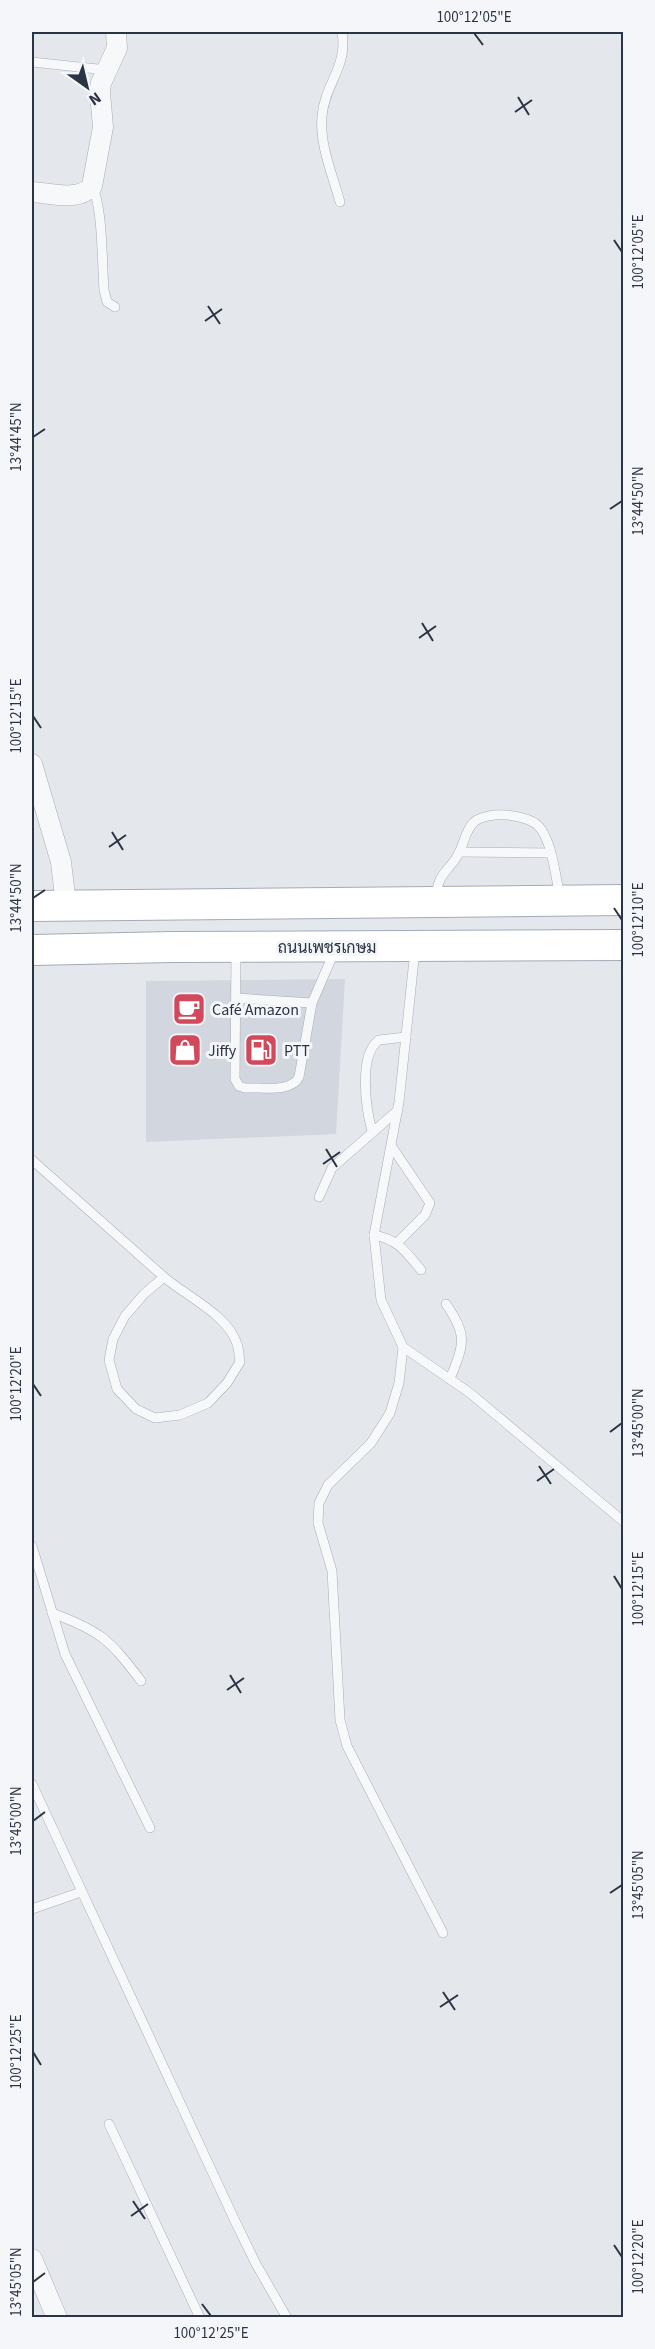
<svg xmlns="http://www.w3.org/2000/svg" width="655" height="2349" font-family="'Source Sans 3',Sarabun,sans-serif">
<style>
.built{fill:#d2d6de}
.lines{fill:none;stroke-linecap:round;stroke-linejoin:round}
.service-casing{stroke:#a9aeb7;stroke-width:10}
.minor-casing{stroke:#a9aeb7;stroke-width:21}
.primary-casing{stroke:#a3abb8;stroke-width:32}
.service{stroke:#f7f8fa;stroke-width:9}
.minor{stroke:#f7f8fa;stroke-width:20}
.primary{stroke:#fff;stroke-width:30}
.ticks{fill:none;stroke:#2b3445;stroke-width:2}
.labels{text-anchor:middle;stroke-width:6;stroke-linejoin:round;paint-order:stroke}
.street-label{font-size:16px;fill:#2b3445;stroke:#f4f6f9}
.poi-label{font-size:16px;fill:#2b3445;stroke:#f4f6f9;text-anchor:start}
.neatline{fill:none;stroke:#2b3445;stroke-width:2}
.ticks-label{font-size:15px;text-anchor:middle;fill:#2b3445}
</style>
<rect width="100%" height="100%" fill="#e4e7ec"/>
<!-- built -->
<path class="built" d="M345,979l-9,155 -190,8v-161z"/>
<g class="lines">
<defs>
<g id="service">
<path d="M32,62l75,8"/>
<path d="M92,186c11,21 10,79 12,104l3,12 8,5"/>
<path d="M340,202c-7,-26 -21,-58 -18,-86 3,-33 26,-49 20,-84"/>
<path d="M459,852l91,1"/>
<path d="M436,897c2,-25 13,-25 23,-44 5,-10 6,-21 14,-30 13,-13 57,-10 68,6 12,18 14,46 19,67"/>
<path d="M236,950l-1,129 4,7 6,2c16,-1 46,5 54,-11l13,-74 23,-53"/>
<path d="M415,950l-16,152 -25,133 7,65 22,47 67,46 154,129"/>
<path d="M236,998l76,5"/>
<path d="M372,1131c-6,-22 -14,-76 7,-91l27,-3"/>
<path d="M392,1147l38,56 -5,12 -28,28"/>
<path d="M32,1160l132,117c22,19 64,38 73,67 2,5 2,12 3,18l-13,21 -19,20 -28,12 -25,3 -19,-9 -19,-20 -8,-29 4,-21 12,-23 19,-22 20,-17"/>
<path d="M319,1197l13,-29 66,-58"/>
<path d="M374,1235c25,5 31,16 47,35"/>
<path d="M446,1304c22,32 18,40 4,75"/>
<path d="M403,1347l-4,36 -9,30 -19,30 -43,42 -9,18 -1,20 14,48 8,149 7,26 96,187"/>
<path d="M32,1546l33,108 85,174"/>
<path d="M52,1613c49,18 58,27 89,68"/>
<path d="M32,1784l203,437 21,43 31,54"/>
<path d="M32,1909l49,-17"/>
<path d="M109,2124l91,194"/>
</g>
<g id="minor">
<path d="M32,192c18,1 47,10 60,-6l11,-59 -3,-34 1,-10 16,-35 -1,-16"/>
<path d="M32,764l29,98 5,43"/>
<path d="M32,2259l25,59"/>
</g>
<g id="primary">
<path d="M32,906l592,-6"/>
<path d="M32,950l140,-3 452,-2"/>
</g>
</defs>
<!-- service casing -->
<use href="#service" class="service-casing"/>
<!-- minor casing -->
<use href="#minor" class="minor-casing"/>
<!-- primary casing -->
<use href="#primary" class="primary-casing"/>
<!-- service -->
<use href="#service" class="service"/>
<!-- minor -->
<use href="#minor" class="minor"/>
<!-- primary -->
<use href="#primary" class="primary"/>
</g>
<!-- ticks -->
<path class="ticks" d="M474,33l9,12M518,97l11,18M515,112l17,-12M614,240l8,12M208,306l12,18M205,321l17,-12M33,437l12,-8M610,509l12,-8M422,623l11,18M419,638l17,-12M33,716l8,12M112,832l11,18M109,847l17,-12M33,898l12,-8M614,908l8,12M326,1149l11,18M323,1164l17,-12M33,1384l8,12M610,1432l12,-9M539,1466l12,18M537,1481l17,-12M614,1576l8,13M230,1675l11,18M227,1690l17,-12M33,1821l12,-9M610,1893l12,-8M443,1992l12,18M440,2007l18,-12M33,2052l8,13M133,2201l12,18M131,2216l17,-12M614,2245l8,12M33,2282l12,-9M202,2304l9,12"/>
<!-- icons -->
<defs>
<symbol id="cafe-square" viewBox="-11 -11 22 22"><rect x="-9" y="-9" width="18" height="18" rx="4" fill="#d1495b" stroke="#f4f6f9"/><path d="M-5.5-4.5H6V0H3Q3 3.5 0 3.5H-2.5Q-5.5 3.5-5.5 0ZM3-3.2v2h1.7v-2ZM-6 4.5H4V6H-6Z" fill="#fff"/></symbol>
<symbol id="shop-square" viewBox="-11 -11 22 22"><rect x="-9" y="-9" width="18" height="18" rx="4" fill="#d1495b" stroke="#f4f6f9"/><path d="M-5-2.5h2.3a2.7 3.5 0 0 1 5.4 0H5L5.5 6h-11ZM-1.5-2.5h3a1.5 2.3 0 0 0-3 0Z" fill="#fff"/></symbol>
<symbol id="fuel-square" viewBox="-11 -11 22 22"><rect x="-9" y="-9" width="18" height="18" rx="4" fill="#d1495b" stroke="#f4f6f9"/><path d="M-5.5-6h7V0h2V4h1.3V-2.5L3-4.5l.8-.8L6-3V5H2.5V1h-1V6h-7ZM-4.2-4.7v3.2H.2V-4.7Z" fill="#fff"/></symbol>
</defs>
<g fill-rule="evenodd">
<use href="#cafe-square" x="170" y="990" width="38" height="38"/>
<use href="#shop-square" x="166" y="1031" width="38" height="38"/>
<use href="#fuel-square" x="242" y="1031" width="38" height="38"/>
</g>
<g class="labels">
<!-- street labels -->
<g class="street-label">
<text x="327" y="953">ถนนเพชรเกษม</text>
</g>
<!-- poi labels -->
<g class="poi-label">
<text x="212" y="1015">Café Amazon</text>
<text x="208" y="1056">Jiffy</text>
<text x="284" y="1056">PTT</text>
</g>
</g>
<!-- border -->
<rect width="655" height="2349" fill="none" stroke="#f4f6f9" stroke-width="66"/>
<!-- north arrow -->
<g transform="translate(87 87) rotate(146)" stroke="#f4f6f9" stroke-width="4.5" paint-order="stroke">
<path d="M0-4.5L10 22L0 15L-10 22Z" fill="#2b3445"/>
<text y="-9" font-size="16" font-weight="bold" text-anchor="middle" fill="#2b3445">N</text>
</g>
<rect x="33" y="33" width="589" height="2283" class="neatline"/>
<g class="ticks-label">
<text x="474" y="22">100°12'05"E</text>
<text transform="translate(638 252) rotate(-90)" y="5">100°12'05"E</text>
<text transform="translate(16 437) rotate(-90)" y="5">13°44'45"N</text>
<text transform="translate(638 501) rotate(-90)" y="5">13°44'50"N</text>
<text transform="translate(16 716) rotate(-90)" y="5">100°12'15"E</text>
<text transform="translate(16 898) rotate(-90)" y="5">13°44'50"N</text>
<text transform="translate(638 920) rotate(-90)" y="5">100°12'10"E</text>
<text transform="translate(16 1384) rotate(-90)" y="5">100°12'20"E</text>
<text transform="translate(638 1423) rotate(-90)" y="5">13°45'00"N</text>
<text transform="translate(638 1589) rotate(-90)" y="5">100°12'15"E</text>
<text transform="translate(16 1821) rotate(-90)" y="5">13°45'00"N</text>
<text transform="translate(638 1885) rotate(-90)" y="5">13°45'05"N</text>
<text transform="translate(16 2052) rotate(-90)" y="5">100°12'25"E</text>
<text transform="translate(638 2257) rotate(-90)" y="5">100°12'20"E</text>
<text transform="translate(16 2282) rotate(-90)" y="5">13°45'05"N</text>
<text x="211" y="2338">100°12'25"E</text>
</g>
</svg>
